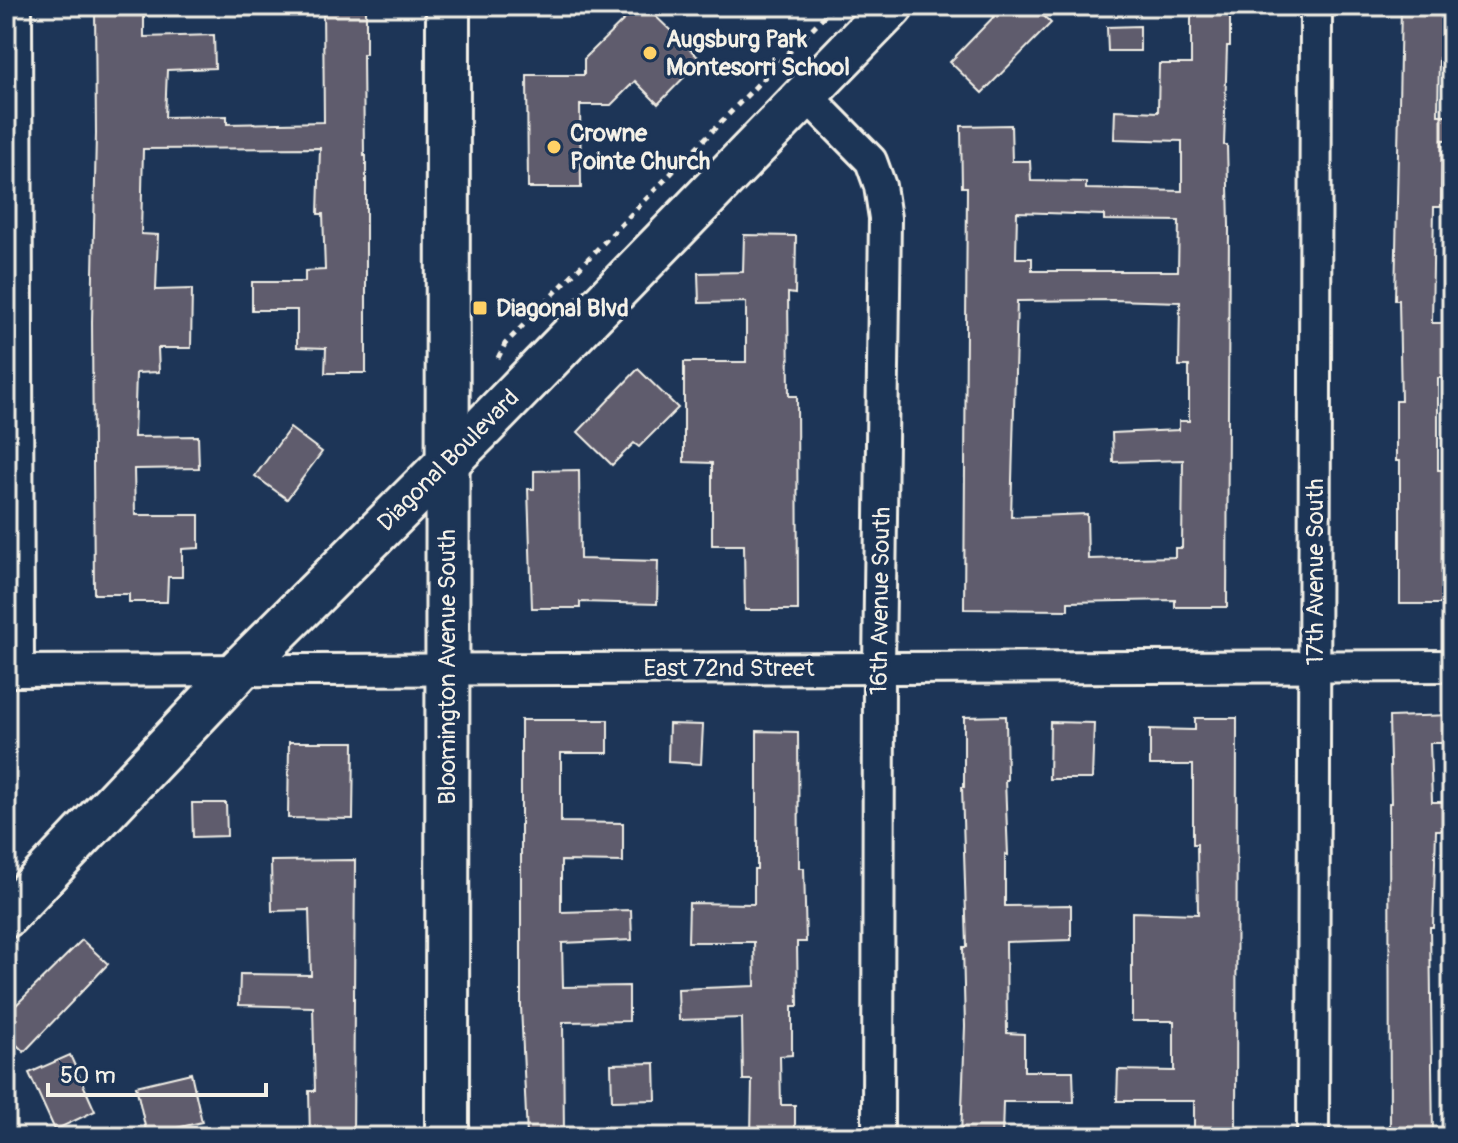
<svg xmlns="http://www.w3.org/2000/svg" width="1458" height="1143" font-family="Pangolin,sans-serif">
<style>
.building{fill:#5f5b6d;stroke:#f4f1e8;stroke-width:2;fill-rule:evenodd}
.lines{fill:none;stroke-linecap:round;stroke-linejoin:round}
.street-casing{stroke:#f4f1e8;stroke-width:36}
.secondary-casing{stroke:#f4f1e8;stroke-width:48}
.path{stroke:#f4f1e8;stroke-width:5;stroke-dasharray:6 6;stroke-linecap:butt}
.street{stroke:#1d3557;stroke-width:30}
.secondary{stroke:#1d3557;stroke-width:42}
.poi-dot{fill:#ffd166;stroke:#1d3557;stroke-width:3}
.labels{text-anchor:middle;stroke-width:7;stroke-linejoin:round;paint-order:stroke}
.poi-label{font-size:24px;font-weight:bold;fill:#f4f1e8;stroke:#1d3557;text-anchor:start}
.street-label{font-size:24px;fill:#f4f1e8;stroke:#1d3557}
</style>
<rect width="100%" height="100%" fill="#1d3557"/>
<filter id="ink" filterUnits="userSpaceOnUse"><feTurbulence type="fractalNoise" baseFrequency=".0125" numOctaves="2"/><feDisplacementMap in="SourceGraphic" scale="16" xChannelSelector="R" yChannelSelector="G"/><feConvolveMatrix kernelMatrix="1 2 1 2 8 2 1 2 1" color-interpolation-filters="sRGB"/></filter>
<g filter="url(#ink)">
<!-- building -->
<g class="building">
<path d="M95,6h49v31l70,-2 1,33 -48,2 -2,47 62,-1v8l97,-2 -1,-116h43v48h-3l1,102h2v217h-41l1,-25 -29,-1v-37h-45v-28h53v-11l20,-1 -2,-56h-5l2,-66 -177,1 -2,85 17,1 -2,55 36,-1 -1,59h-33l1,24 -23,1 -2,64 64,-1 1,32 -65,1 1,46h64v33l-17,1v28h-14l-1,25h-38v-8h-35l-2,-272 4,-188z"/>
<path d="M638,6h7l56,54 -43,44 -23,-23 -24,24h-31l1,83h-53l-1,-113h57v-16z"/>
<path d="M1004,6h29l18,17 -69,70 -32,-31z"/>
<path d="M1191,6h39v40h-3l-3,99h3l2,80 -2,382h-52v-7l-107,2v8l-104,-1 3,-422h-5l-1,-61 50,-1 1,36h18l1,20 55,1v7l96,2v-50l-68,-2 1,-29 43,2 1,-48h32zM1017,212l87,3v5l75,1 -1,50h-146v-13h-16zM1112,300l68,2 -1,64h10v55h-10v9l-67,3 1,29 70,-2 -1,88h-7v9l-87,2 -1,-45 -76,3 6,-216z"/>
<path d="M1401,6h51v53l-13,-1 -1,57h14v25h-10l-1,67h-7l-2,116h14l1,55h-9v92h14v39h-6l-1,70h7v25h-52v-143h-4v-60h5l-2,-101h-4z"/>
<path d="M1140,26v25h-32l-1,-24z"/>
<path d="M744,235l52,1 -1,58 -7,-1 1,103h8l1,214h-53l-1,-65h-32v-82l-28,-1v-100h62v-60l-47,1 -1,-30 45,-1z"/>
<path d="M638,369l40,39 -39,39 -5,-4 -22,22 -34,-33z"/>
<path d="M290,428l32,24 -35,47 -32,-23z"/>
<path d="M579,470l1,89 78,2 -1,43 -77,-2v6h-48l-4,-119h6v-18z"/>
<path d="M1452,715v28h-22l2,59h20v28h-16l-3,97h-3l3,210h-43l-1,-334h2l-2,-86z"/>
<path d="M1006,716l1,64h-2l3,75 -3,-1v52l66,-1v35l-65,2 1,91 17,1v37h49l1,31h-71l-1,35h-41l4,-111 -2,-79h4l-5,-160h2v-70z"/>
<path d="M1195,718h42l-1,419h-42v-36h-77l1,-31 56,1v-50h-42v-109l66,2 -1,-70h-4v-79h-43v-36l45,1z"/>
<path d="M521,720h87v33h-47v69l62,1v39l-62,-1v51l70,-2 1,30 -70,3 1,44 66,-1v35l-66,1 1,115h-37l-6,-131z"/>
<path d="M1050,722l44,1 -2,56h-43z"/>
<path d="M669,724l34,1 -2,39 -33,-2z"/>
<path d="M757,731l41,1 1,136h5l2,74h-9l1,64h-6v49l-12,1 1,49h14v32h-44l1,-57h-9l-1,-62 -63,2 -1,-31 77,-3 -1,-44h-66l1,-39 65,1v-35h3z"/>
<path d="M289,742h65l-1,77 -65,-1z"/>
<path d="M192,803h34l1,33 -34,1z"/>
<path d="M355,860l-2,277h-43l-1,-46h6l-2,-84 -74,-2 1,-31 71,1 -2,-65 -37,1 -1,-50z"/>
<path d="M82,940l26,24 -84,88 -18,-18v-19z"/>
<path d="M70,1055l25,56 -40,19 -26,-57z"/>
<path d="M655,1063l1,37 -44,1 -1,-37z"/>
<path d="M191,1073l11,49 -55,13 -11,-49z"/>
</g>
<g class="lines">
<defs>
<g id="street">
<path d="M16,6l2,665"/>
<path d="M806,95l65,66 9,25 5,32 -6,449 -1,470"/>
<path d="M6,671l1446,-5"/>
<path d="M1313,1137l3,-1131"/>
</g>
<g id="secondary">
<path d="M6,916l234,-247 244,-243 408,-420"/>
<path d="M447,1137l1,-1131"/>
</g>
</defs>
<!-- street casing -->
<use href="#street" class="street-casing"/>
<!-- secondary casing -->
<use href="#secondary" class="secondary-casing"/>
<!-- path -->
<path class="path" d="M498,358l7,-14 329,-338"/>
<!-- street -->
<use href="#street" class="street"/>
<!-- secondary -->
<use href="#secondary" class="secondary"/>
</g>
</g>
<!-- markers -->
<g class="poi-dot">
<circle cx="650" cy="53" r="8"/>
<circle cx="554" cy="147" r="8"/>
<rect x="472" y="300" width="16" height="16" rx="4"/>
</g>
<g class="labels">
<!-- poi labels -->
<g class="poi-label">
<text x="666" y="47">Augsburg Park<tspan x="666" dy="28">Montesorri School</tspan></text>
<text x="570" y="141">Crowne<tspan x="570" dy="28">Pointe Church</tspan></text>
<text x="496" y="316">Diagonal Blvd</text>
</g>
<!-- street labels -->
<g class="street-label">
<text transform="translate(448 460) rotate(-45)" y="8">Diagonal Boulevard</text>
<text transform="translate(1315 572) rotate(-90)" y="8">17th Avenue South</text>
<text transform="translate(880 601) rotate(-89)" y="8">16th Avenue South</text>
<text transform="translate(447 667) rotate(-90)" y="8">Bloomington Avenue South</text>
<text x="729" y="676">East 72nd Street</text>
</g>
</g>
<!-- margin -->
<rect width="1458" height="1143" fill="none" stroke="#1d3557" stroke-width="32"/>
<rect x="16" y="16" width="1426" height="1111" fill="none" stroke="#f4f1e8" stroke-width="3" filter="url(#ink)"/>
<!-- scale -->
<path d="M48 1083v12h218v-12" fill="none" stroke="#f4f1e8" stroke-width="4"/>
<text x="60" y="1083" font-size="24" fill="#f4f1e8" stroke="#1d3557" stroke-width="6" paint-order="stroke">50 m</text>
</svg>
